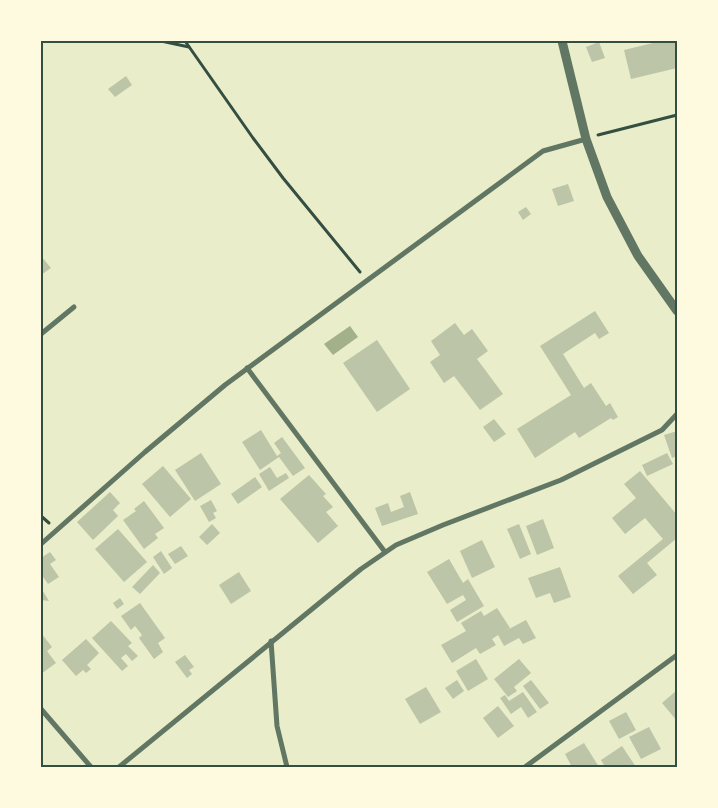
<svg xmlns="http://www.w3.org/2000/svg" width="718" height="808" font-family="Roboto,sans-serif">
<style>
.water{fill:#a3b18a}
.building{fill:#bcc5a7}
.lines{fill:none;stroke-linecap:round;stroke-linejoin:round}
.path{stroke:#344e41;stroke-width:3}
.minor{stroke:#617663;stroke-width:5}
.tertiary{stroke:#617663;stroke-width:9}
.neatline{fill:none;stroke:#344e41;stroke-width:2}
</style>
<rect width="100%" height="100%" fill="#e9edc9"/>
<!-- water -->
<path class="water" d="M350,326l8,11 -25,18 -9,-11z"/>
<!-- building -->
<g class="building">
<path d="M661,41h16v27l-46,11 -7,-29z"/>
<path d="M599,42l6,16 -13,4 -6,-15z"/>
<path d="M126,76l6,9 -17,12 -7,-8z"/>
<path d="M568,184l6,17 -16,5 -6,-17z"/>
<path d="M526,207l5,7 -8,6 -5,-8z"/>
<path d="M41,256l10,12 -10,7z"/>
<path d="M595,311l14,22 -10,6 -4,-6 -32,21 21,34 7,-5 15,23 4,-3 8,14 -5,3 -2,-2 -32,20 -4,-6 -40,26 -18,-29 54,-34 -31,-49z"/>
<path d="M455,323l9,12 8,-6 16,22 -11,8 26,35 -23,16 -26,-34 -10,7 -14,-21 10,-7 -9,-14z"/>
<path d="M377,340l33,49 -33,23 -34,-49z"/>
<path d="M494,419l12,15 -12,8 -11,-15z"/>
<path d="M261,430l16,26 4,-3 -7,-10 8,-6 23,31 -12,8 -14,-19 -19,13 -18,-28z"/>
<path d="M677,431v25l-5,2 -8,-23z"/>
<path d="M201,453l20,31 -26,17 -20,-31z"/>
<path d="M667,453l6,11 -26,12 -5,-11z"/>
<path d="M163,466l28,33 -21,18 -28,-33z"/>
<path d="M270,467l7,11 9,-5 3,5 -20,13 -10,-17z"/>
<path d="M640,471l37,44v23l-30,25 10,12 -24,19 -15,-18 45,-37 -18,-21 -20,16 -13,-16 24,-20 -12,-14z"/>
<path d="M309,475l17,19 -3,2 10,11 -7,5 12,14 -20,17 -38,-44z"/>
<path d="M255,477l7,10 -24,17 -7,-10z"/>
<path d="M110,492l10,11 -7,7 5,6 -25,24 -16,-18z"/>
<path d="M410,492l8,22 -36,12 -7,-18 13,-5 3,9 13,-5 -4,-11z"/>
<path d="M211,500l6,11 -4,2 3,5 -7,4 -9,-16z"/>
<path d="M144,501l20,27 -9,6 3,4 -14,11 -21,-29 13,-9 -2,-2z"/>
<path d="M543,519l11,29 -17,7 -11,-29z"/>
<path d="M212,524l8,9 -13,12 -8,-8z"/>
<path d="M519,524l12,30 -11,5 -13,-30z"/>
<path d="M118,529l29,33 -23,20 -29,-33z"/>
<path d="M482,540l13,27 -23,11 -12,-27z"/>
<path d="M181,546l7,10 -13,8 -7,-10z"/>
<path d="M161,551l11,17 -8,6 -11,-17z"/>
<path d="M50,552l6,8 -6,4 9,13 -11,7 -7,-10v-16z"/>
<path d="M449,559l14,24 5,-4 16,27 -27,16 -7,-12 16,-10 -3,-5 -16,9 -20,-32z"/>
<path d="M153,565l7,8 -20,21 -8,-7z"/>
<path d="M560,567l11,30 -17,6 -4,-10 -14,5 -8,-20z"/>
<path d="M239,572l12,19 -20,13 -12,-19z"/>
<path d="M41,588l8,13 -8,-1z"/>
<path d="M120,598l4,6 -7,5 -4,-6z"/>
<path d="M140,603l25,35 -7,5 5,9 -9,7 -15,-21 3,-3 -7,-9 -4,4 -10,-14z"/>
<path d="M497,608l13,20 -7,4 23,-12 10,18 -13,6 -4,-6 -15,8 -6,-11 -6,4 4,6 -16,9 -4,-6 -24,15 -11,-18 25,-14 -5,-8 20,-12 3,5z"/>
<path d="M111,621l21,22 -4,3 10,10 -6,5 -6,-7 -5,4 7,8 -6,5 -30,-33z"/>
<path d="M41,633l11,14 -5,4 9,12 -15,11z"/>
<path d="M86,639l13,14 -12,12 4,4 -5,4 -3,-3 -7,6 -14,-16z"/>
<path d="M185,655l9,12 -5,3 3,4 -5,4 -12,-16z"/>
<path d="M476,659l12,20 -20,12 -12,-20z"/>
<path d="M519,659l12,14 -17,14 3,4 -9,6 -14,-18z"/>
<path d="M457,680l7,11 -11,8 -8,-11z"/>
<path d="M531,680l18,23 -9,6 -17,-23z"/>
<path d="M426,687l15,25 -21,12 -15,-25z"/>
<path d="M677,690v31l-15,-18z"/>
<path d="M523,692l14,20 -9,6 -7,-11 -10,7 -11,-16 5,-3 4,6z"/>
<path d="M498,706l16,20 -16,12 -15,-20z"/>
<path d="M626,712l10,18 -17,9 -10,-18z"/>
<path d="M649,727l12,22 -20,10 -12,-22z"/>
<path d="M584,743l15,24h-27l-7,-13z"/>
<path d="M622,746l14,21h-31l-4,-7z"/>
</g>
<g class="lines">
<!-- path -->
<g class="path">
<path d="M161,41l28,6"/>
<path d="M185,41l68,97 30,40 77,94"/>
<path d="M598,135l79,-20"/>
<path d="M41,516l8,7"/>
</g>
<!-- minor -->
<g class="minor">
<path d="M41,334l33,-27"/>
<path d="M247,368l138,184"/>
<path d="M41,544l104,-92 80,-67 318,-234 43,-12"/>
<path d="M271,641l6,85 10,41"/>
<path d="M41,709l50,58"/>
<path d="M119,767l242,-198 35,-24 47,-20 118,-45 101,-50 15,-16"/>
<path d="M525,767l152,-112"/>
</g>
<!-- tertiary -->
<path class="tertiary" d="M562,41l24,98 21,58 31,59 39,55"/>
</g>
<!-- border -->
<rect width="718" height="808" fill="none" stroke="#fefae0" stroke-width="85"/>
<rect x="42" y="42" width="634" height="724" class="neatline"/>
</svg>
